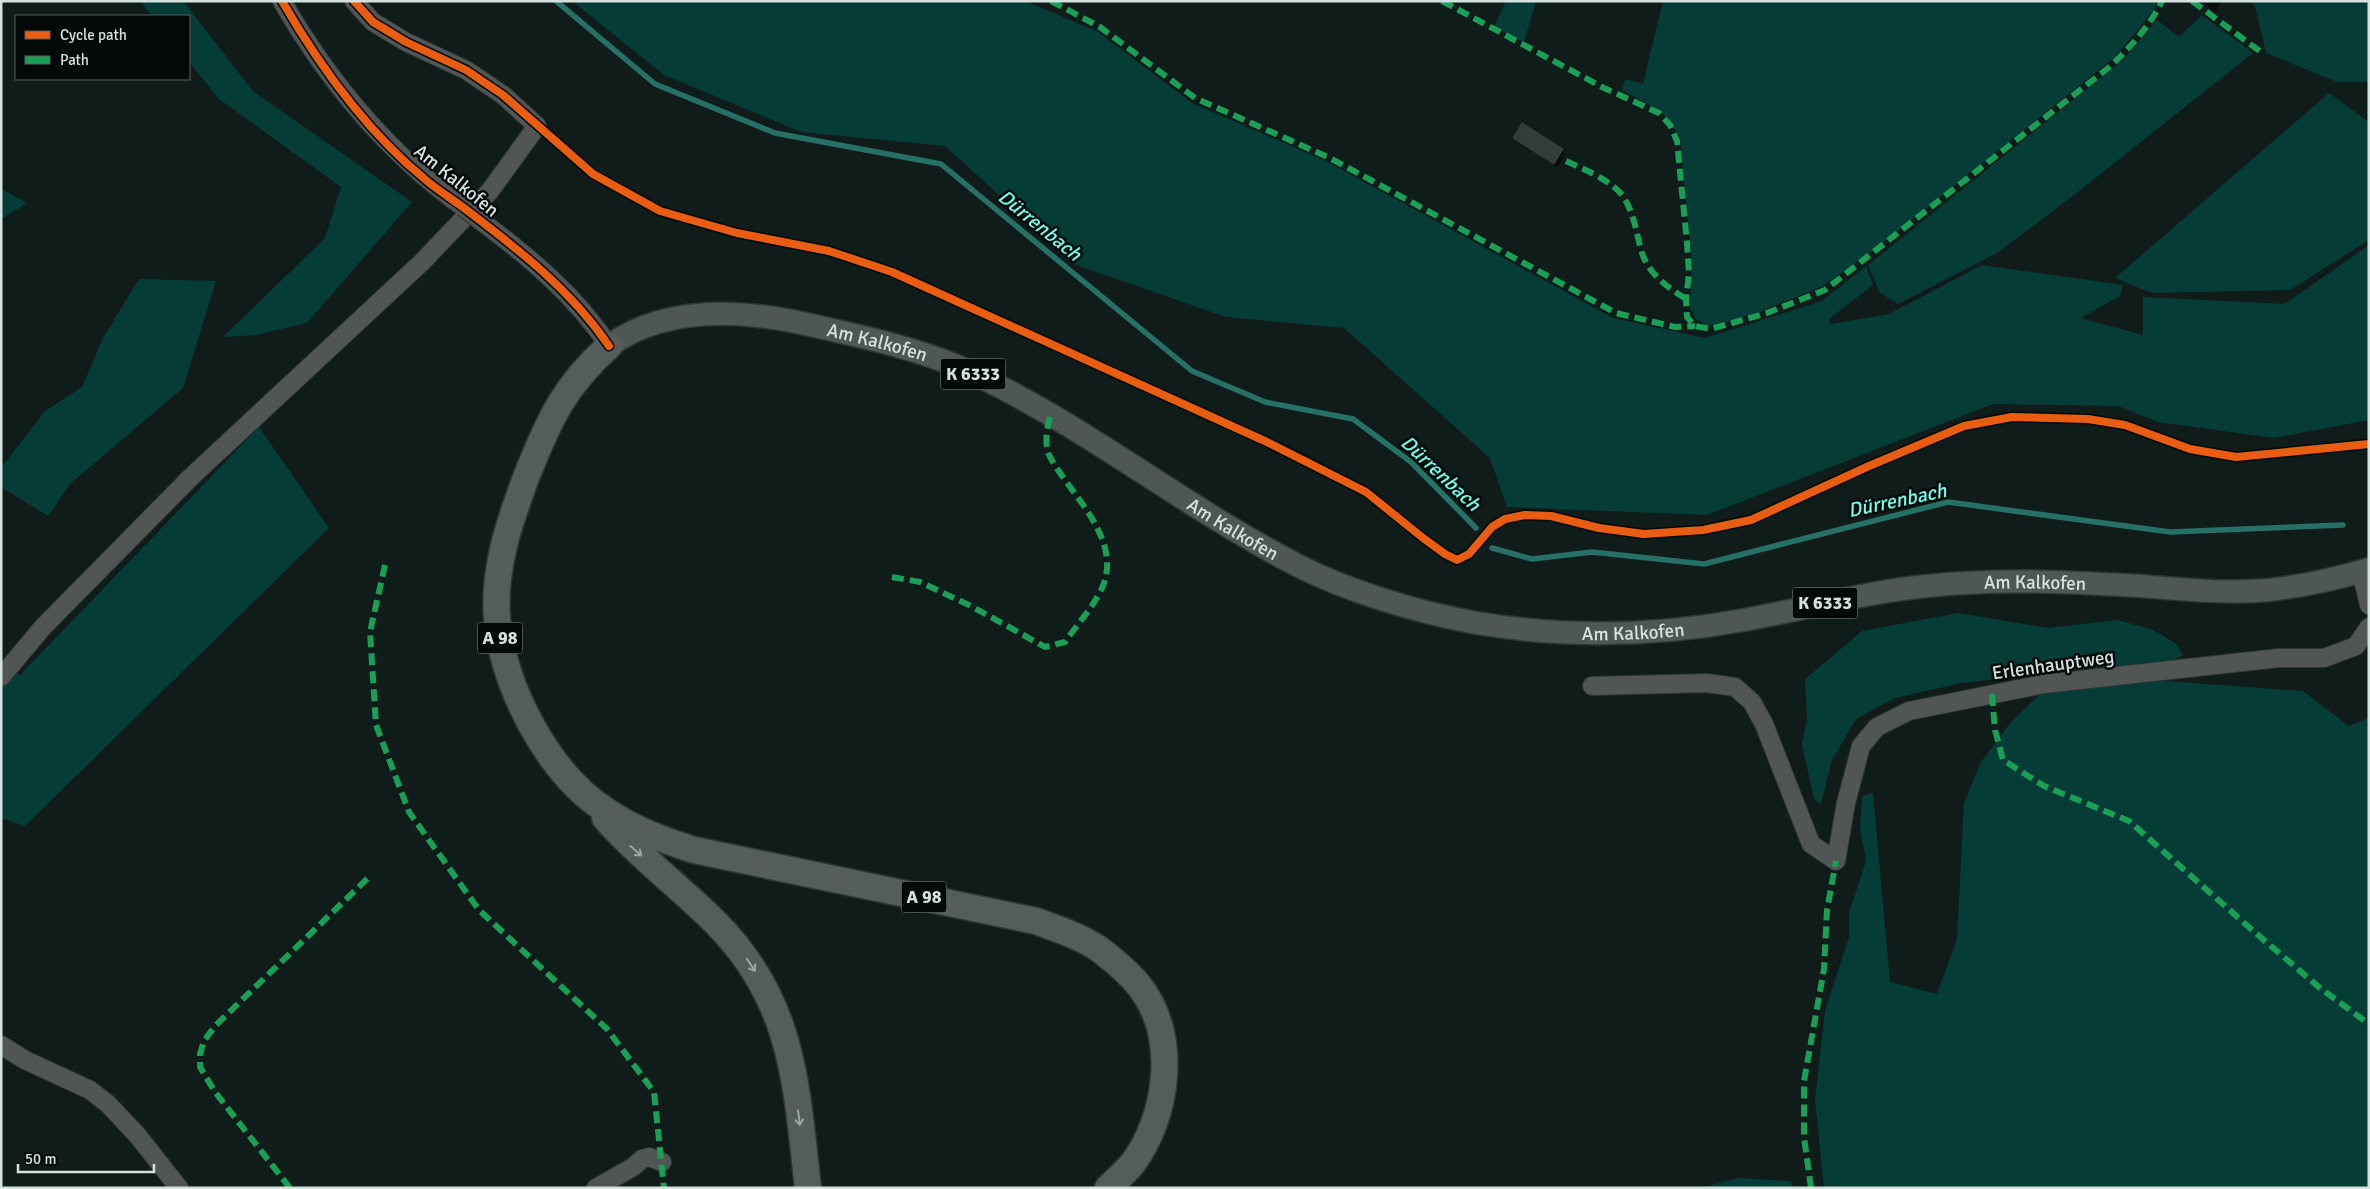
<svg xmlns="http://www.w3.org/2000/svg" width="2370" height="1189" font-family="Signika,sans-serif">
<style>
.green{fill:#063c36}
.shadow{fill:#0007}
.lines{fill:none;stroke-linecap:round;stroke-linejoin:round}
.stream{stroke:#267066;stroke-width:5.5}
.building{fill:#323c3a;stroke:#3a4442}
.minor-casing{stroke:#2c3735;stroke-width:20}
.major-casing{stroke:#2c3735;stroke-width:25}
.highway-casing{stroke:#2c3735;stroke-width:29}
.minor{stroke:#515655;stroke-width:18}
.major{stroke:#4f5756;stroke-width:22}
.highway{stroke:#555d5b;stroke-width:26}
.minor-bridge-casing{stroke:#2c3735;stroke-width:20;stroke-linecap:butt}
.minor-bridge{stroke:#515655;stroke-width:18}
.quiet{stroke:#1a9f57;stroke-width:6;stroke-dasharray:12 6;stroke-linecap:butt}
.cycleway-casing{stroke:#030908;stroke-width:11}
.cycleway{stroke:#e95d12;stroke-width:8}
.oneway{stroke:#9ba6a4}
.labels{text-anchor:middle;stroke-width:5;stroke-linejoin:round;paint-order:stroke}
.shield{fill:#030908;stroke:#95a19e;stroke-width:1}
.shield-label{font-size:18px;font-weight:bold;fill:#d4e2df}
.street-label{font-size:19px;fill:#d4e2df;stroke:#030908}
.water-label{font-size:20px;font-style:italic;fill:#6fffeb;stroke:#030908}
</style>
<rect width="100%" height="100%" fill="#101c1a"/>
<!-- green -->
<g class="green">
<path d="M140,1h43l70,90 159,111 -105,121 -51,12 -33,2 102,-99 16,-51 -122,-88 -30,-37v-46h-37z"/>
<path d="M572,1h453l73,31 94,71 136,59 285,156 92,20 117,-37 44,-35 7,19 -44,34 1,5 59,-10 93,-49 141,20 -3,11 -40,22 63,17v-38l142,7 84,-59v175l-95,18 -116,-16 -40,-16 -125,-2 -286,111 -200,-8 -17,-49 -146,-130 -118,-11 -150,-52 -131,-119 -144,-14 -137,-57z"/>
<path d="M1506,1h30l-12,41 -30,-15z"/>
<path d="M1663,1h494l-3,9 -39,47 -240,192 -52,37 -66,27 -42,12h-9l-10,-6 -6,-12 2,-45 -12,-125 -19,-26 -39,-21 3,-11 18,5z"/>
<path d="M2251,1h118v81h-32l-71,-29 -11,-47z"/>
<path d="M2202,15l51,38 -179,142 -77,58 -99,51 -18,-11 -12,-28 254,-204 35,-41 22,17z"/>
<path d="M2329,93l40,29v118l-79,50 -138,3 -37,-15z"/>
<path d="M1,189l26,14 -26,16z"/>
<path d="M139,279l77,2 -33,107 -112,95 -23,33 -47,-29v-19l44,-57 37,-24 21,-49z"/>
<path d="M259,427l70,101 -304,298 -24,-8v-153l19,10z"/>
<path d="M1958,613l90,15 70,-8 35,10 22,13 8,12 -10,5 -212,23 -66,15 -39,21 -24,41 -11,44 -7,-5 -12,-54 5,-27 -2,-39 57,-48z"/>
<path d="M2165,681l138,10 46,35 20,-8v470h-545l-9,-88 10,-89 24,-74v-24l17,-52 -6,-32 2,-33 11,-3 17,189 47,12 20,-55 7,-136 17,-41 30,-40 28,-27 66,-13z"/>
<path d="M1738,1178l53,3 2,7h-92z"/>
</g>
<!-- shadow -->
<g class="shadow">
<path d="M2201,1h21l-7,11z"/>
<path d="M1523,125l43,29 -8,13 -44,-29z"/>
</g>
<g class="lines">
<!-- stream -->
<g class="stream">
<path d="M556,1l99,83 120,49 166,31 251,207 73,31 88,17 58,43 65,66"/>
<path d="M1492,548l40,11 60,-7 112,12 244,-62 222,30 173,-7"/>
</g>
</g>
<!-- building -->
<path class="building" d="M1522,123l41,26 -9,15 -41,-26z"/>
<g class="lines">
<defs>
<g id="minor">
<path d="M282,1c46,80 106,152 181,206"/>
<path d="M481,221c48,36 94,74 128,125"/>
<path d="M2361,571l8,34"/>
<path d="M1,677l42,-50 148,-150 230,-214 69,-72 47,-65 -34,-31 -37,-25 -60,-28 -33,-20 -19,-21"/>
<path d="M1592,686l115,-3 28,4 17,15 12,22 47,120 25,17 10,-58 15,-57 16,-19 32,-16 135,-27 235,-26h45l32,-12 13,-19"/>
<path d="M1,1045l24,15 65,30 18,14 30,32 41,52"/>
<path d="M596,1188l37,-21 9,-8 7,-2 13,5"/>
</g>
<g id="major">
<path id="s1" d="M609,346c59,-43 139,-36 206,-20 48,11 105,23 151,44 115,53 214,134 327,193 51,27 126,50 184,60 89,15 179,13 267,-3 61,-11 121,-28 183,-34 70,-8 142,-4 213,0 42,3 86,8 129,4 34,-4 67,-11 100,-21"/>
</g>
<g id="highway">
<path d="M609,346c-45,40 -60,74 -82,129 -17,45 -34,94 -30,143 6,68 50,154 108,192 27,19 58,30 89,40l342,71c21,8 44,15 63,28 16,12 33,26 44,42 35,49 24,126 -10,172 -7,9 -17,17 -25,25"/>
<path d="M605,818c33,38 74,68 110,104 79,79 81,162 93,266"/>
</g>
</defs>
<!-- minor casing -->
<use href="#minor" class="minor-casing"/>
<!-- major casing -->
<use href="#major" class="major-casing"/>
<!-- highway casing -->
<use href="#highway" class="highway-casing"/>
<!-- minor -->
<use href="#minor" class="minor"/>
<!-- major -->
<use href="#major" class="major"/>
<!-- highway -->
<use href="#highway" class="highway"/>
<defs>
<path id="minor-bridge" d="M463,207l18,14"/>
</defs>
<!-- minor-bridge casing -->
<use href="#minor-bridge" class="minor-bridge-casing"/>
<!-- minor-bridge -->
<use href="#minor-bridge" class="minor-bridge"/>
<!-- quiet -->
<g class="quiet">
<path d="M1051,1l49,26 95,71 135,60 286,155 59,14 20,-1"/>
<path d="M1442,1l162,87 55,25 11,12 7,16 10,102 2,31 -3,25 1,18 8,9 16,3 56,-16 58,-23 287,-225c19,-19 38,-39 50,-64"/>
<path d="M2192,1l69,51"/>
<path d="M1566,161c19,9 43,18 56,34 13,18 14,39 20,58 7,22 27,35 44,46"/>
<path d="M385,565l-15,67 6,93 33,87 70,98 128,119 47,63 10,96"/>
<path d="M892,577l28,5 51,24 74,41 20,-5c11,-16 29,-36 37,-54 22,-50 -33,-94 -53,-133 -5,-12 -2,-30 2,-41"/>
<path d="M1992,694l3,36 8,30 41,26 85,35 122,108 69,59 49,36"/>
<path d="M290,1188l-75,-96 -15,-25v-13l4,-13 11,-15 154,-149"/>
<path d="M1811,1188l-7,-51v-56l20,-112 3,-59 9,-49"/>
</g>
<defs>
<g id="cycleway">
<path d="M282,1c38,66 86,132 145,180 12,10 25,18 37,27 54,41 107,82 145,138"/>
<path d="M354,1l19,21 33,20 60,28 37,25 90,79 67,37 77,22 92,18 63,21 375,170 99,50 57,46 22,16 12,6 12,-6 23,-27 13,-8 20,-4 26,1 48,12 45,6 59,-4 48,-10 118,-54 95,-40 48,-9 76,2 37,6 65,24 46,8 133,-13"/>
</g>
</defs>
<!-- cycleway casing -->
<use href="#cycleway" class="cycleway-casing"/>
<!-- cycleway -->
<use href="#cycleway" class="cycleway"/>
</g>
<!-- one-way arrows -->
<defs><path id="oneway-shaft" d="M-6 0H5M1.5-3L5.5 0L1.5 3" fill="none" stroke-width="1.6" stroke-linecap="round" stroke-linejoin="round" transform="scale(1.25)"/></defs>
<g class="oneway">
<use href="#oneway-shaft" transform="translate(636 851) rotate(41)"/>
<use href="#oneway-shaft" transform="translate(751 965) rotate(56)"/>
<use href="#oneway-shaft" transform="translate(799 1118) rotate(83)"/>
</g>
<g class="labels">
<!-- shield labels -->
<g class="shield">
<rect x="940.5" y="358.5" width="65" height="31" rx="4"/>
<rect x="1792.5" y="587.5" width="65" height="31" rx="4"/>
<rect x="477.5" y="622.5" width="45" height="31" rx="4"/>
<rect x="901.5" y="881.5" width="45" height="31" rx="4"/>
</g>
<g class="shield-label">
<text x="973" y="380">K 6333</text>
<text x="1825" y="609">K 6333</text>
<text x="500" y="644">A 98</text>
<text x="924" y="903">A 98</text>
</g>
<!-- street labels -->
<g class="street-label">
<text transform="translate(457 180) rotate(39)" y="7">Am Kalkofen</text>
<text dy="7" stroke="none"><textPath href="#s1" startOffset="278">Am Kalkofen</textPath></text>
<text dy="7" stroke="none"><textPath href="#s1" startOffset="682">Am Kalkofen</textPath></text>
<text dy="7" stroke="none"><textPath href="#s1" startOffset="1508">Am Kalkofen</textPath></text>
<text dy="7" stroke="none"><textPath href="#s1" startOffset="1102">Am Kalkofen</textPath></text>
<text transform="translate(2053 664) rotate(-8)" y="7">Erlenhauptweg</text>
</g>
<!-- water labels -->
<g class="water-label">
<text transform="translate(1040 225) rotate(39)" y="7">Dürrenbach</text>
<text transform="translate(1441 473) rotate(43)" y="7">Dürrenbach</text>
<text transform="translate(1897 500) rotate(-12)" y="7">Dürrenbach</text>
</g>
</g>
<!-- border -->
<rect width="2370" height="1189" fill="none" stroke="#d4e2df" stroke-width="5"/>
<!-- legend -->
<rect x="15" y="15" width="175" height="65" fill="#030908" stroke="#57605e"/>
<rect x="25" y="31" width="25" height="8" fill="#e95d12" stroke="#57605e"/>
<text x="60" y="40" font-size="15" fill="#d4e2df">Cycle path</text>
<rect x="25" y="56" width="25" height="8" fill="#1a9f57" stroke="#57605e"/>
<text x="60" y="65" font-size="15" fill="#d4e2df">Path</text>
<!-- scale -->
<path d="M18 1164v8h136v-8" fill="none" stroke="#d4e2df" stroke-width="2.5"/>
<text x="25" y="1164" font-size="15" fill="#d4e2df" stroke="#030908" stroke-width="4" paint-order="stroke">50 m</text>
</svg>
